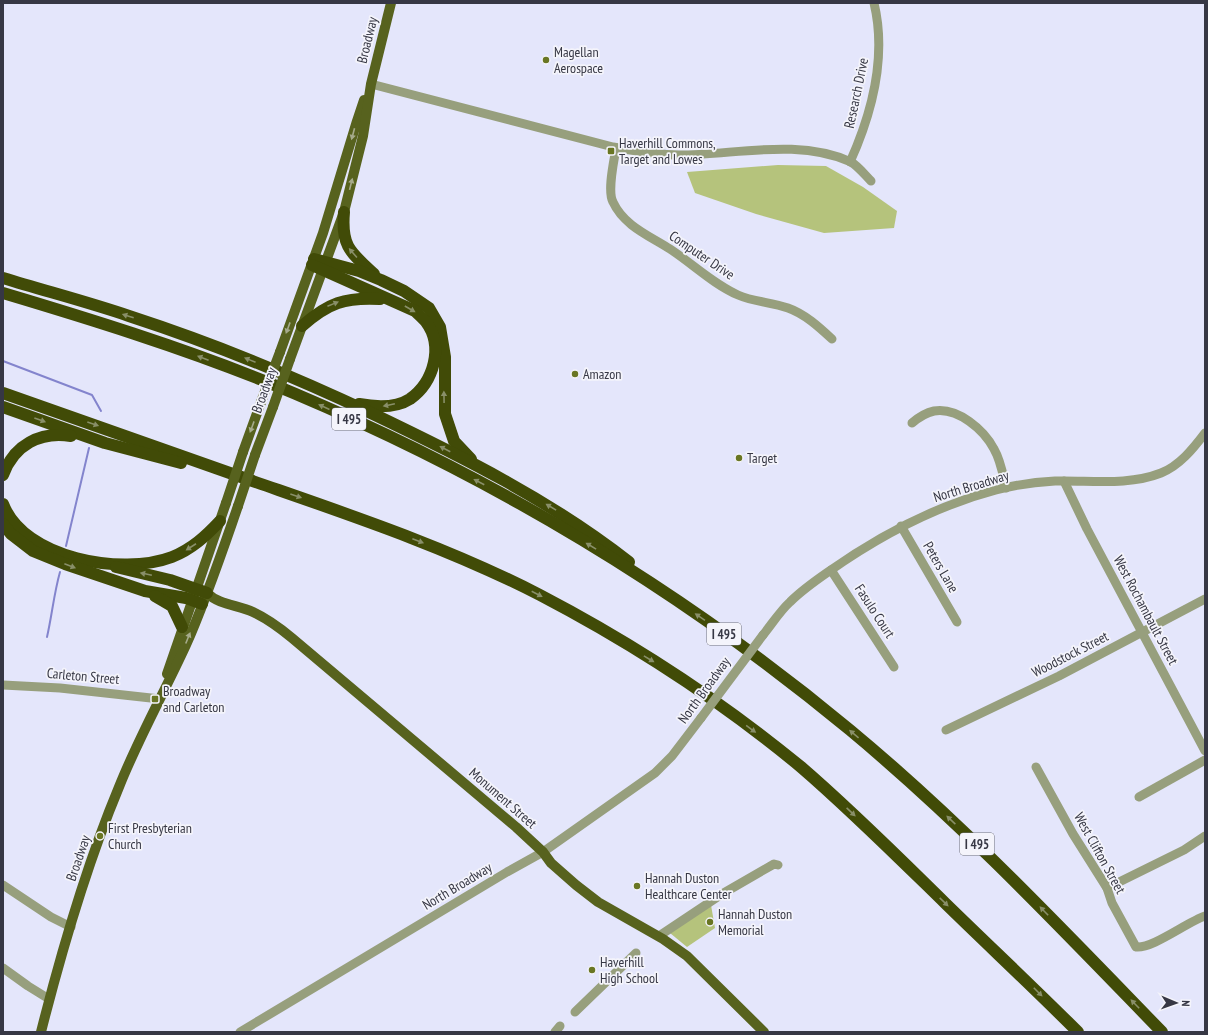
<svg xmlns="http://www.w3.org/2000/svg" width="1208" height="1035" font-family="'PT Sans Narrow',sans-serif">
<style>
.green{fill:#b5c37c}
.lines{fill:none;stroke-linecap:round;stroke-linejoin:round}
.stream{stroke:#8384cd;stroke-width:2}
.minor{stroke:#979f7d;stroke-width:9}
.major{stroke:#57621e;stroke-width:10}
.highway{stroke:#414b07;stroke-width:12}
.minor-bridge{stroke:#979f7d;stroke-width:9}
.major-bridge{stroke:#57621e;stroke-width:10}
.oneway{fill:#a6ab8c}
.oneway2{fill:#898f69}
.poi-dot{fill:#697623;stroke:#f4f4fb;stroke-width:1.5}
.labels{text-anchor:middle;stroke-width:3.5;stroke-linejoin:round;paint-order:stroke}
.shield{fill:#f4f4fb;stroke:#6f707b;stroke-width:1}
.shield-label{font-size:13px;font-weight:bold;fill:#363744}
.street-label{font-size:14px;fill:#363744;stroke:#f4f4fb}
.poi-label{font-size:14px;fill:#363744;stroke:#f4f4fb;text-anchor:start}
</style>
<rect width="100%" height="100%" fill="#e4e6fb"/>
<!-- green -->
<g class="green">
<path d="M778,165l48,1 37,21 34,24 -3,17 -70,5 -68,-19 -61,-21 -8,-21z"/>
<path d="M711,905l4,23 -28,19 -17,-14z"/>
</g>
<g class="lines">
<!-- stream -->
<g class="stream">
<path d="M3,361l89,34 9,16"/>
<path d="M66,546l23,-98"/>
<path d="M47,637c5,-22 7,-44 13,-65"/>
</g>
<!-- minor -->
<g class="minor">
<path d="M371,84l242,63c22,4 44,8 66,8 56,0 119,-17 172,7 7,4 14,13 20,19"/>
<path d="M616,148c-2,13 -9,43 -3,54 11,24 37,34 57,47 23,15 43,35 68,46 16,7 33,7 50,13 17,6 31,19 44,31"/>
<path d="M850,162c22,-49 37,-105 24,-159"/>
<path d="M912,423c7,-6 13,-10 22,-12 24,-4 50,19 60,38 7,12 9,26 12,39"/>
<path d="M1064,481l23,48 118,222"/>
<path d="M901,526l56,96"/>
<path d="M831,570l63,97"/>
<path d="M763,635c9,-11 17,-24 27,-33 11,-11 25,-21 38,-30 51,-36 107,-66 168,-82 19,-5 39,-8 59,-9 35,-1 73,5 106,-8 18,-7 32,-24 44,-40"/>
<path d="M3,685l57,3 100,11"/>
<path d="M946,730l113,-54 146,-77"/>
<path d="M1036,767l37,67 34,54 5,15 24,44c16,2 51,-25 69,-31"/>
<path d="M1139,797l66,-37"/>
<path d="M3,885l48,32 20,10"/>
<path d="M1107,888l77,-38 21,-14"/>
<path d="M659,936l63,-42 52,-30 4,1"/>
<path d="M3,968l25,18 21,13"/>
<path d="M575,1012l61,-59"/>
<path d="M240,1032l267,-160 36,-20 112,-79 17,-17 29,-38"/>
<path d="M555,1032l5,-6"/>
</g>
<!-- major -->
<g class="major">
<path d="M280,352l43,-119 34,-112 7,-21"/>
<path d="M290,359l54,-147 19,-76 8,-52 20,-81"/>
<path d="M243,452l18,-50"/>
<path d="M255,455l18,-48"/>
<path d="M207,593c12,12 31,12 46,19 15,7 27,16 39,26l224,189 27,25 8,11 25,22 22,17 65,37 24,17 77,76"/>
<path d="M167,674l59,-171"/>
<path d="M41,1032c21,-83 45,-166 78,-245 19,-48 45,-94 67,-142 20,-45 36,-93 52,-139"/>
</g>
<!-- highway -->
<g class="highway">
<path d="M344,212c-3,34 6,40 30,62"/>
<path d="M314,259l45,12 22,9 23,11 25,17 11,19 5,30v57l9,27 17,18"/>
<path d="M312,265l103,46c3,3 8,7 11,11 18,24 8,60 -16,77 -14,9 -35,8 -51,5"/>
<path d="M3,278c42,13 85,24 126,38 83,27 164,60 242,97 90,43 179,87 258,149"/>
<path d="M3,293c87,26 174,53 259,87 212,86 412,204 588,350 112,93 211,198 312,302"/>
<path d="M302,326c26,-23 43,-29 78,-27"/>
<path d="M3,393c80,28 160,57 241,85 100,35 201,68 296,117 92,48 181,106 261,172 50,43 97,90 144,136 44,43 89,85 133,129"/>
<path d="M3,407l102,36 76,20"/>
<path d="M3,475c11,-30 37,-44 68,-39"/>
<path d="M3,504c21,55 119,72 169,53 20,-8 34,-21 48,-36"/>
<path d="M3,524l8,10 22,17 32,13 80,27 41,7 16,6"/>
<path d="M116,567l54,13 37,13"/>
<path d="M155,596l17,10 10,21"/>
</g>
<!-- minor-bridge -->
<path class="minor-bridge" d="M701,718l62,-83"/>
<!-- major-bridge -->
<g class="major-bridge">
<path d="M261,402l19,-50"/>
<path d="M273,407l17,-48"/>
<path d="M226,503l17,-51"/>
<path d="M238,506l17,-51"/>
</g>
</g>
<!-- one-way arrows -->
<defs><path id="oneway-solid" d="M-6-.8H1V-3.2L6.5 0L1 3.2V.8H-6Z"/></defs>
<g class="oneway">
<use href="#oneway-solid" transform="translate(353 134) rotate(105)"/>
<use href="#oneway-solid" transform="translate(351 184) rotate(-76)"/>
<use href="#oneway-solid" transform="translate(288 328) rotate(110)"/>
<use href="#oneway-solid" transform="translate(252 427) rotate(110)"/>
<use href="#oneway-solid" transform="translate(188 638) rotate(-68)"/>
</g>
<g class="oneway2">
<use href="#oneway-solid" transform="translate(353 253) rotate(-131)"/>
<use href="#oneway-solid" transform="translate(333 304) rotate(-22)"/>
<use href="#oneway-solid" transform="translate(410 309) rotate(30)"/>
<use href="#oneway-solid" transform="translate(128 316) rotate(-162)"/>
<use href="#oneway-solid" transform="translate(203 358) rotate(-159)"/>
<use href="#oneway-solid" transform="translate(250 360) rotate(-158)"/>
<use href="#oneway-solid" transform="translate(444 397) rotate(-91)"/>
<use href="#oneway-solid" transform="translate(389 405) rotate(168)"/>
<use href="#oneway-solid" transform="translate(324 407) rotate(-156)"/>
<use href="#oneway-solid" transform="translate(40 420) rotate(20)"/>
<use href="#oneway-solid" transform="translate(93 424) rotate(19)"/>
<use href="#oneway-solid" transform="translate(445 449) rotate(-152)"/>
<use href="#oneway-solid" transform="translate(479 482) rotate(-152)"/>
<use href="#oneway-solid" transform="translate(296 496) rotate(19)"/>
<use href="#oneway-solid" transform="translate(551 507) rotate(-149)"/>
<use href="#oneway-solid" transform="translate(418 541) rotate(21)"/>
<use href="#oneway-solid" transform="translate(591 546) rotate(-149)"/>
<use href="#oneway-solid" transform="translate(191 547) rotate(147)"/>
<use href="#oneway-solid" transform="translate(70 566) rotate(21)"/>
<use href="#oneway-solid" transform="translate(146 574) rotate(-168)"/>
<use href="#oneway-solid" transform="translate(537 594) rotate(27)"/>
<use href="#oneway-solid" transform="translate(700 617) rotate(-146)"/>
<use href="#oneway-solid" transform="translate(649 659) rotate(31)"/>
<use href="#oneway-solid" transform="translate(751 729) rotate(36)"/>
<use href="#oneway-solid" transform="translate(854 734) rotate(-140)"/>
<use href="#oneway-solid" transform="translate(851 812) rotate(43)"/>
<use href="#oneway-solid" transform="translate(951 820) rotate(-137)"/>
<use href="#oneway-solid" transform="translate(944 902) rotate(44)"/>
<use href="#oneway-solid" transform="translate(1044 911) rotate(-134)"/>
<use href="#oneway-solid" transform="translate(1038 992) rotate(45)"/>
<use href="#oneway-solid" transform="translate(1135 1004) rotate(-134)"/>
</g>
<!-- markers -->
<g class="poi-dot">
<circle cx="546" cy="60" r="4"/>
<rect x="607" y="147" width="8" height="8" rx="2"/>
<circle cx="575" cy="374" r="4"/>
<circle cx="739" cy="458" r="4"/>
<rect x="151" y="695" width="8" height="8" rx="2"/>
<circle cx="100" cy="836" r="4"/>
<circle cx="637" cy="886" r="4"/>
<circle cx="710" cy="922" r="4"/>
<circle cx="592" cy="970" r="4"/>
</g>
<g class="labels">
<!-- shield labels -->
<g class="shield">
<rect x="332" y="408" width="34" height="22" rx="3"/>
<rect x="707" y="623" width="34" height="22" rx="3"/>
<rect x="960" y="833" width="34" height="22" rx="3"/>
</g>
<g class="shield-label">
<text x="349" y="424">I 495</text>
<text x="724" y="639">I 495</text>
<text x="977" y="849">I 495</text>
</g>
<!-- street labels -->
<g class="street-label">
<text transform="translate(367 40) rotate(-76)" y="5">Broadway</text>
<text transform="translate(856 93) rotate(-78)" y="5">Research Drive</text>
<text transform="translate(702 255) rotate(34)" y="5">Computer Drive</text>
<text transform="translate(264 390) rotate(-70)" y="5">Broadway</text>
<text transform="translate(971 486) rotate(-17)" y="5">North Broadway</text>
<text transform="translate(941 567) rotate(60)" y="5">Peters Lane</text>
<text transform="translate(1146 610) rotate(62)" y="5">West Rochambault Street</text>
<text transform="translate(875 611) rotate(57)" y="5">Fasulo Court</text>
<text transform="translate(1070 654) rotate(-27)" y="5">Woodstock Street</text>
<text transform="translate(83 676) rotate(5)" y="5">Carleton Street</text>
<text transform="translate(704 690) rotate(-54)" y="5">North Broadway</text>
<text transform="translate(503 798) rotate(41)" y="5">Monument Street</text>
<text transform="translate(1100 853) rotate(61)" y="5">West Clifton Street</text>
<text transform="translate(78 858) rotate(-71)" y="5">Broadway</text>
<text transform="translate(457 886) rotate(-31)" y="5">North Broadway</text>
</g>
<!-- poi labels -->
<g class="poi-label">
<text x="554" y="57">Magellan<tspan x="554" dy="16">Aerospace</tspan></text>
<text x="619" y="148">Haverhill Commons,<tspan x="619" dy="16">Target and Lowes</tspan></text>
<text x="583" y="379">Amazon</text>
<text x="747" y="463">Target</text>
<text x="163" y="696">Broadway<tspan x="163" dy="16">and Carleton</tspan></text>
<text x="108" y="833">First Presbyterian<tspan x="108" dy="16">Church</tspan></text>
<text x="645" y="883">Hannah Duston<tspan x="645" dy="16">Healthcare Center</tspan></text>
<text x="718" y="919">Hannah Duston<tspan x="718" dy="16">Memorial</tspan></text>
<text x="600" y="967">Haverhill<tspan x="600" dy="16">High School</tspan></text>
</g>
</g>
<!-- border -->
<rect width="1208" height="1035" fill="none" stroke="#363744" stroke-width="8"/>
<!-- north arrow -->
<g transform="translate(1176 1003) rotate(92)" stroke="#f4f4fb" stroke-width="3" paint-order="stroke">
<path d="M0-3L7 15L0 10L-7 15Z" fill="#363744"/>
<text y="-6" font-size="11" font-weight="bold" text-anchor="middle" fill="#363744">N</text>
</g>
</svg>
